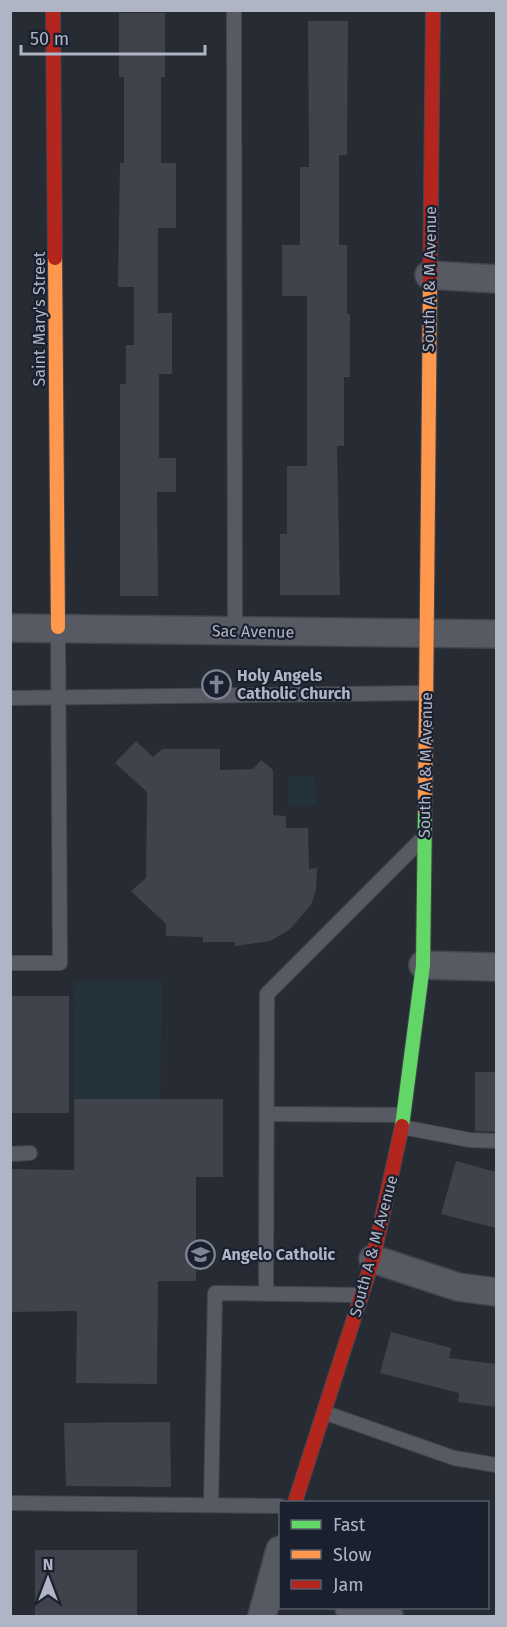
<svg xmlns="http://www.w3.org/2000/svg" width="507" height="1627" font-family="'Fira Sans',sans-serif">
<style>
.green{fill:#24333a}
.building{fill:#40434b}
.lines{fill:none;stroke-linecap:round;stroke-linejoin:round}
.lane-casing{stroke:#43464d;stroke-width:16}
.street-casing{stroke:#43464d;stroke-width:30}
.fast-casing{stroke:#43464d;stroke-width:16}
.slow-casing{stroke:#43464d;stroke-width:16}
.jam-casing{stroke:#43464d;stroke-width:16}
.lane{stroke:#575a62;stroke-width:14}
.street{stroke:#575a62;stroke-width:27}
.fast{stroke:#63d668;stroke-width:14}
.slow{stroke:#ff974d;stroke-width:14}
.jam{stroke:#b3261e;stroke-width:14}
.labels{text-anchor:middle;stroke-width:4.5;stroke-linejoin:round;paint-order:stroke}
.street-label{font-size:16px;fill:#b0b5c6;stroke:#1b202f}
.poi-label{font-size:16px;font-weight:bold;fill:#b0b5c6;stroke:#1b202f;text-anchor:start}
</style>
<rect width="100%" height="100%" fill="#272b34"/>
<!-- green -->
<g class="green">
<path d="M288,776l27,1 1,28h-28z"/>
<path d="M75,981h87l-2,118h-86z"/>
</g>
<!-- building -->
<g class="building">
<path d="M119,13h46v64h-4v86h15v65h-18v85h14v61h-13v84h17v34h-19l1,104h-38v-212h6v-39h8v-58h-16l2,-124h4v-86h-5z"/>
<path d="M308,21h40l-1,134h-8v90h8v69h3v63h-6v69h-7l3,149h-60v-61h7v-68h20v-170h-25v-51h18v-78h9z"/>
<path d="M136,741l17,16 9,-8h58v21l33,-1 8,-9 12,10v45l13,1v12h22l1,41 8,-1 -1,22 -5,15 -22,25 -19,11 -35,5v-4h-32v-5l-37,-1v-12l-35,-33 15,-13 1,-86 -32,-29z"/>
<rect x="10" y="996" width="59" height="117"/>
<path d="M475,1072h21v60l-21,-1z"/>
<path d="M74,1099h149v78h-27v104h-38l-1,103 -81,-1 1,-72 -67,1v-143l64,1z"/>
<path d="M456,1161l40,11v56l-55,-14z"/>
<path d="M391,1332l60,16 -2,10 47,6v43l-38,-5 1,-9 -79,-20z"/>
<path d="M170,1422l1,65 -105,-1 -2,-63z"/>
<rect x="35" y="1550" width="102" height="67"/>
</g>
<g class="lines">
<defs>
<g id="lane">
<path d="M234,10l1,621"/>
<path d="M10,698l415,-5"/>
<path d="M10,963h50l-2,-336"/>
<path d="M268,1114l135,1"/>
<path d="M402,1127l68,13 26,1"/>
<path d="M10,1154l20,-1"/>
<path d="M266,1294l1,-300 153,-153"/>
<path d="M326,1413l128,45 42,7"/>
<path d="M10,1503l270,3"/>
<path d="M211,1505l4,-212 146,2"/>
</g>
<g id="street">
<path d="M429,275l67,4"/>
<path d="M10,628l486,6"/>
<path d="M423,965l73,2"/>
<path d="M373,1259l85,28 38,5"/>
<path d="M349,1608l40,8"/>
<path d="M262,1616l18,-66"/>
</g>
<path id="fast" d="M402,1126l21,-161 2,-155"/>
<g id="slow">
<path d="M55,258l3,369"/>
<path d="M425,810l5,-525"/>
</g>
<g id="jam">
<path d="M53,10l2,248"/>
<path d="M430,285l3,-275"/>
<path d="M295,1502l78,-243 29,-133"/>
</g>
</defs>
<!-- lane casing -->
<use href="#lane" class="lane-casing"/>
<!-- street casing -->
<use href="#street" class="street-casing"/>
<!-- fast casing -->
<use href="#fast" class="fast-casing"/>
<!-- slow casing -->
<use href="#slow" class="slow-casing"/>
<!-- jam casing -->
<use href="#jam" class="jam-casing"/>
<!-- lane -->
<use href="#lane" class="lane"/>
<!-- street -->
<use href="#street" class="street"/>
<!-- fast -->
<use href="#fast" class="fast"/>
<!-- slow -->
<use href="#slow" class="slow"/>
<!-- jam -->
<use href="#jam" class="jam"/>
</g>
<!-- icons -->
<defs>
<symbol id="church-ring" viewBox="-11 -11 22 22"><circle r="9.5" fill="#1b202f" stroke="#808593" stroke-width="1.5"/><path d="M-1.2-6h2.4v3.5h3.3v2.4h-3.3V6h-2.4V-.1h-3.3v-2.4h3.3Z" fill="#808593"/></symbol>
<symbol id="school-ring" viewBox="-11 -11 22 22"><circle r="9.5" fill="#1b202f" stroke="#808593" stroke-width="1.5"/><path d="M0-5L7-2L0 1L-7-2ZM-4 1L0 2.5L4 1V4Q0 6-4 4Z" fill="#808593"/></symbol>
</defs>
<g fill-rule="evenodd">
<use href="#church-ring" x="200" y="668" width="33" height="33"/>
<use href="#school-ring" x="184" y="1238" width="33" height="33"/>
</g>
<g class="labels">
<!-- street labels -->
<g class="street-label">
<text transform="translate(429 279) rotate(-89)" y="6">South A &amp; M Avenue</text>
<text transform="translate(39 319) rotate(-90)" y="6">Saint Mary's Street</text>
<text transform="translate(253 631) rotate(1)" y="6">Sac Avenue</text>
<text transform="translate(425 765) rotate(-89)" y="6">South A &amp; M Avenue</text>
<text transform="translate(373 1246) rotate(-75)" y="6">South A &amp; M Avenue</text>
</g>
<!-- poi labels -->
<g class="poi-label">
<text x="237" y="681">Holy Angels<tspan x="237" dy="18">Catholic Church</tspan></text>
<text x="222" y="1260">Angelo Catholic</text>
</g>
</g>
<!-- border -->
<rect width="507" height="1627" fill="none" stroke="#b0b5c6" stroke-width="24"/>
<!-- legend -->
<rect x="279" y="1501" width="210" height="108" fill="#1b202f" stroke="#575c6b" stroke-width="1.5"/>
<rect x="291" y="1520" width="30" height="9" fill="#63d668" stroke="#575c6b" stroke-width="1.5"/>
<text x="333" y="1531" font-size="18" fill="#b0b5c6">Fast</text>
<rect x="291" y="1550" width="30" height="9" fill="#ff974d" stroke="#575c6b" stroke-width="1.5"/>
<text x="333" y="1561" font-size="18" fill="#b0b5c6">Slow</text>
<rect x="291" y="1580" width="30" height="9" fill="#b3261e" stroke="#575c6b" stroke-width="1.5"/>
<text x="333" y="1591" font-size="18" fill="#b0b5c6">Jam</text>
<!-- north arrow -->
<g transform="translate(48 1579)" stroke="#1b202f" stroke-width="4.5" paint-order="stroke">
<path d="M0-4.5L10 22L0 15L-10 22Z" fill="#b0b5c6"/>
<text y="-9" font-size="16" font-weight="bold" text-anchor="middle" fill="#b0b5c6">N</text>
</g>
<!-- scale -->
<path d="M21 45v9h184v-9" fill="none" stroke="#b0b5c6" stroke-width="3"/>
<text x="30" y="45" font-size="18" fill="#b0b5c6" stroke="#1b202f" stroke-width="4.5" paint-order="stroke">50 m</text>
</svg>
